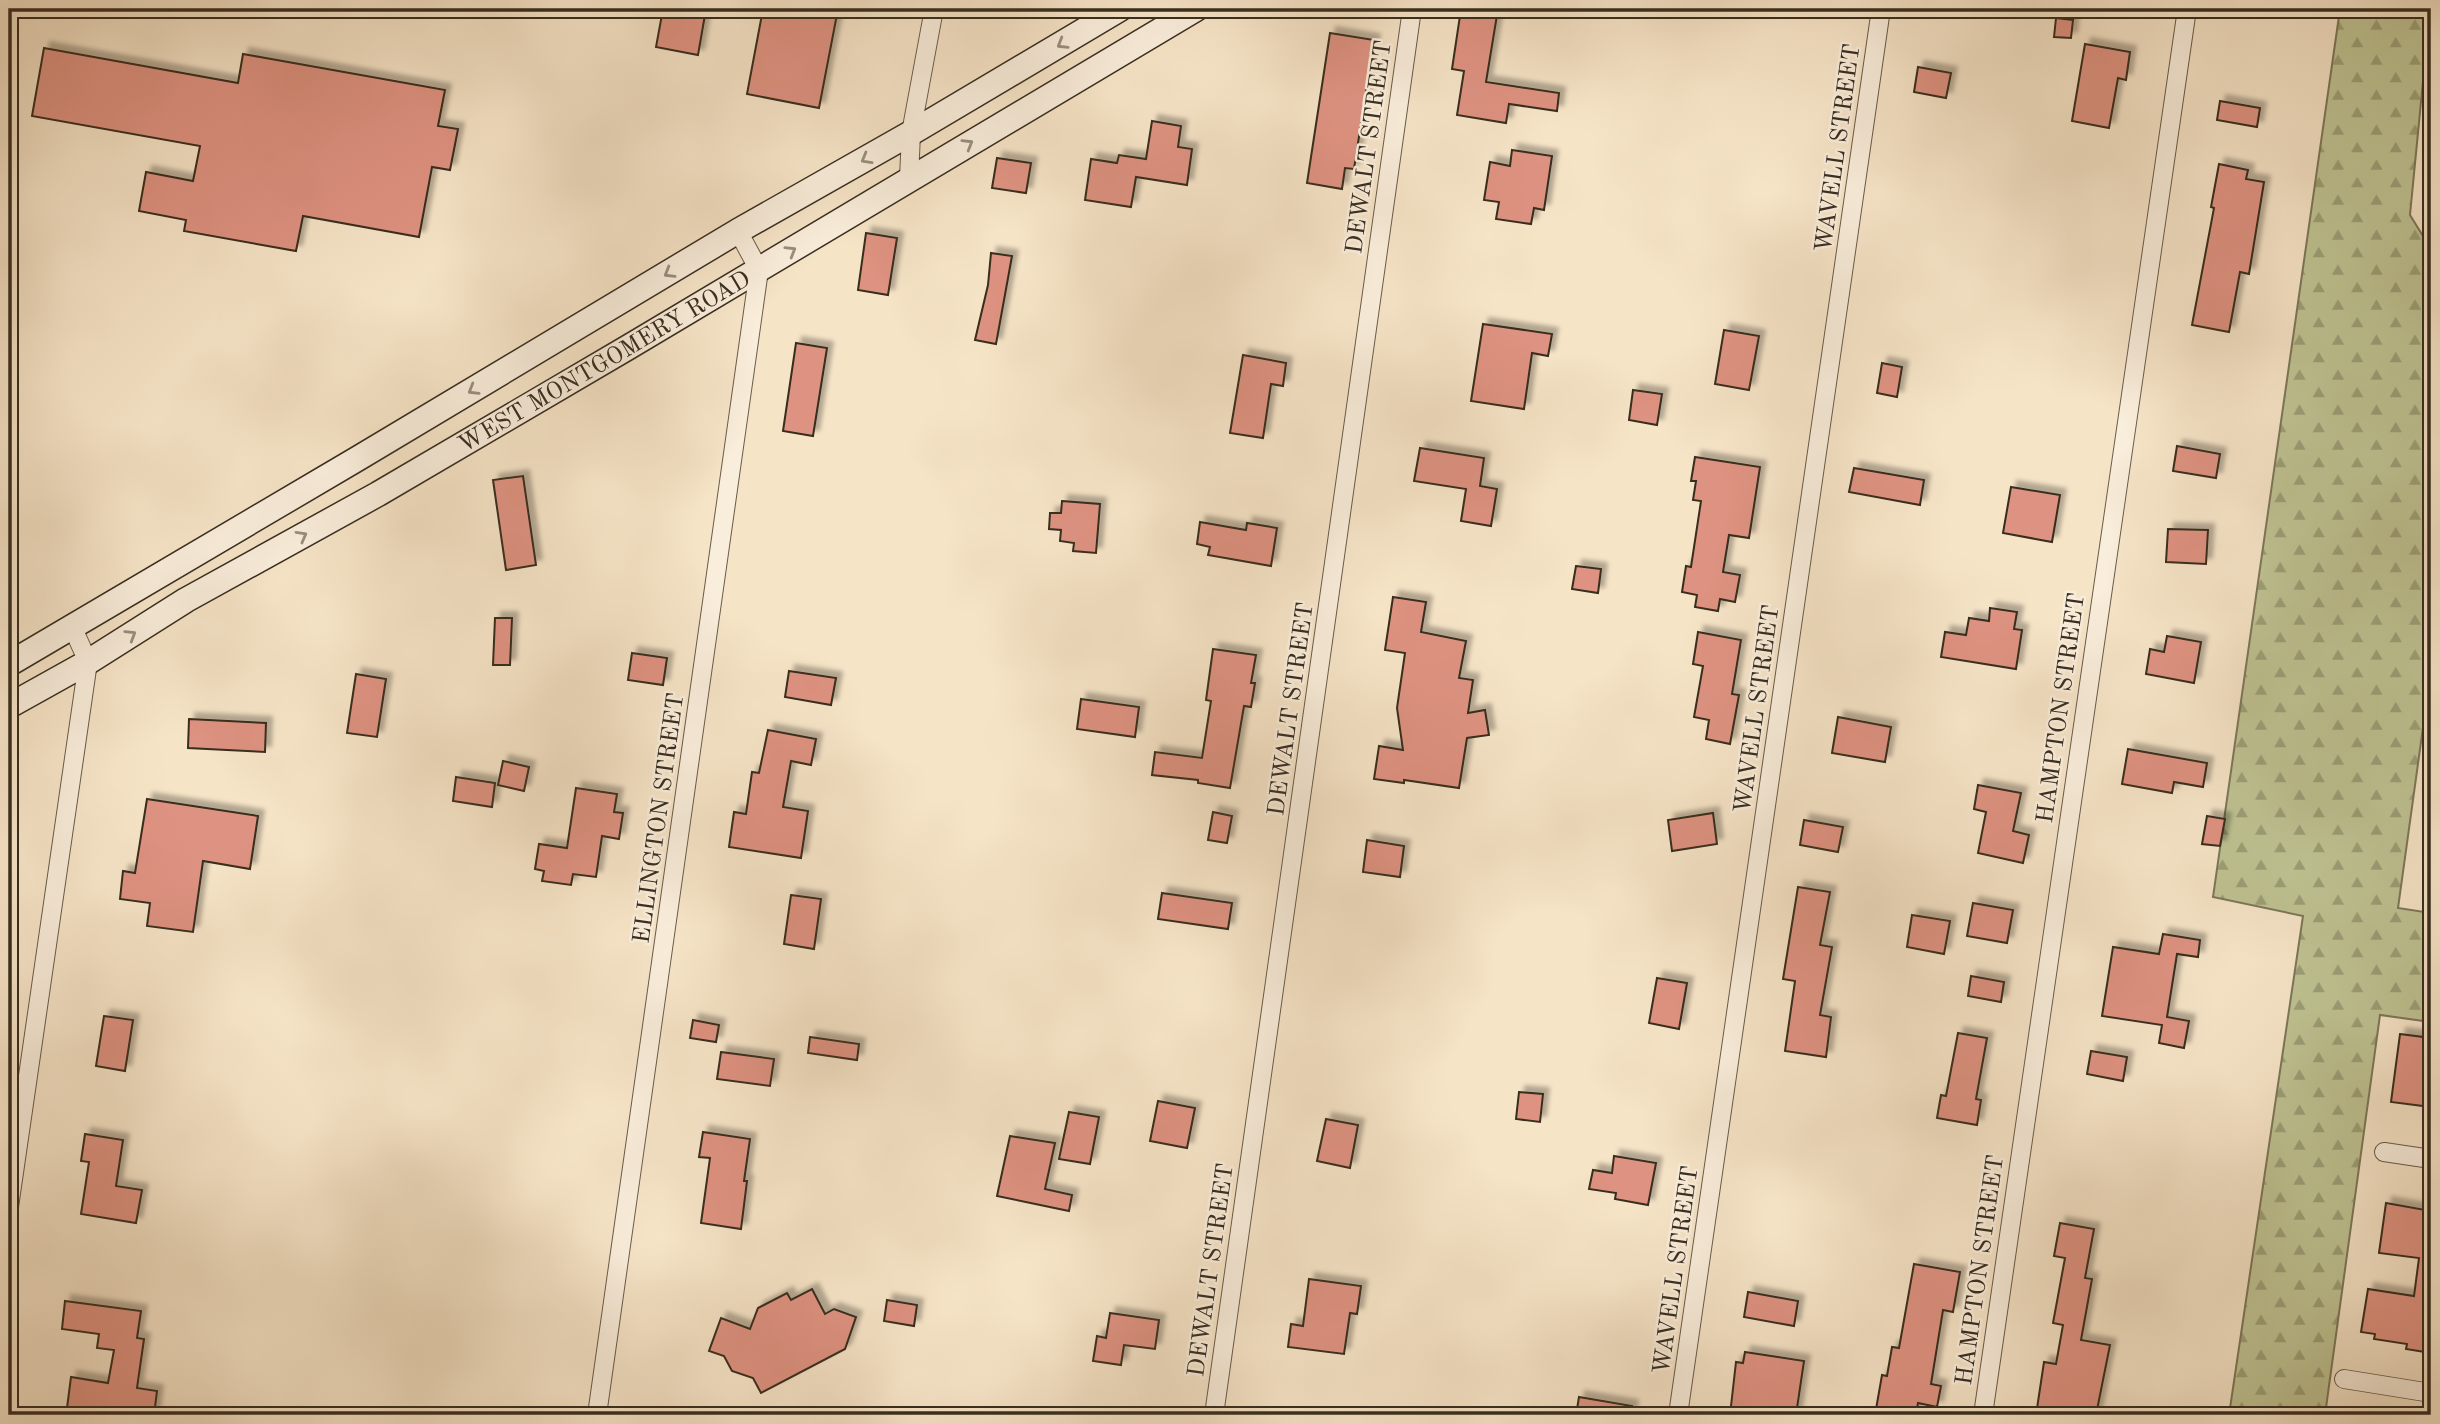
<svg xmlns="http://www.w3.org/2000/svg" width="2440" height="1424" font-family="'Old Standard TT',serif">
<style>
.forest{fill:url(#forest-firs);stroke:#7c7859;stroke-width:2}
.building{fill:#de9281;stroke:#382d1f;stroke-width:2;filter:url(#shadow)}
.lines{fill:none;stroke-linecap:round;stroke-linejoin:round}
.minor-casing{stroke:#685b49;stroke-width:20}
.secondary-casing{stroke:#382d1f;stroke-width:27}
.minor{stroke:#f9eddb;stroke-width:18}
.secondary{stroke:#f9eddb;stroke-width:24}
.oneway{stroke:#988d7d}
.labels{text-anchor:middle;stroke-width:5;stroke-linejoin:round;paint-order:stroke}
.street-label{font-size:24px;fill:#382d1f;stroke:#f9eddb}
</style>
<defs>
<pattern id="forest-firs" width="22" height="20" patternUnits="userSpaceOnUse" patternTransform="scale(1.75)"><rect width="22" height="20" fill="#bfc393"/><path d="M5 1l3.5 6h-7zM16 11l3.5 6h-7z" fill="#9c9f77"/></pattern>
<filter id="shadow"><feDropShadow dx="6" dy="-6" stdDeviation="2" flood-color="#0004"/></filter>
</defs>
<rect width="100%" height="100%" fill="#f6e4c7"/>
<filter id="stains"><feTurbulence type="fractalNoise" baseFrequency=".00286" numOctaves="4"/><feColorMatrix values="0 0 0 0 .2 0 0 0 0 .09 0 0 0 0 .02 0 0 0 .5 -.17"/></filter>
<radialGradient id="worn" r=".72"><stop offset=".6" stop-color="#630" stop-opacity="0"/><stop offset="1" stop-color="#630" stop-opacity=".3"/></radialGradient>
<!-- forest -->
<path class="forest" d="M2340,9h90l-20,206 21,34v421l-33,238 33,5v109l-51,-7 -55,400h-96l74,-499 -90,-19z"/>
<!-- building -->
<g class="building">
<path d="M663,9h43l-8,46 -42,-8z"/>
<path d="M763,9h75l-19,99 -72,-14z"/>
<path d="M1461,9h37l-12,73 73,11 -2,18 -48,-7 -3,19 -49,-8 7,-44 -12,-2z"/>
<path d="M2056,18l17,2 -2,18 -17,-1z"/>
<path d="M1330,33l44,7 -20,129 -9,-1 -3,21 -35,-6z"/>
<path d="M2085,44l45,8 -4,28 -8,-2 -9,50 -37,-7z"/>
<path d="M44,48l194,35 5,-29 202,36 -7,36 20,3 -8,41 -18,-3 -13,70 -116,-21 -7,35 -112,-20 2,-11 -47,-9 7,-39 47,9 7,-35 -168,-30z"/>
<path d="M1918,67l33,6 -5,25 -32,-6z"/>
<path d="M2220,101l40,7 -3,19 -40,-7z"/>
<path d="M1152,121l29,5 -3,21 14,2 -5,36 -51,-8 -5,30 -46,-7 6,-41 26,4 2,-8 27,4z"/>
<path d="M1512,150l40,6 -8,54 -10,-2 -3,16 -35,-5 3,-17 -15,-2 6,-38 20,4z"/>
<path d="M997,158l34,5 -5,30 -34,-5z"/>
<path d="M2219,164l29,6 -2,9 18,3 -15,92 -9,-2 -11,60 -37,-7 22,-117 -3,-1z"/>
<path d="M866,233l31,5 -9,57 -30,-5z"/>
<path d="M991,253l21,3 -16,88 -21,-4 13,-55z"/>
<path d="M1483,324l69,10 -4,22 -16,-3 -8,56 -53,-8z"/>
<path d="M1724,330l35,6 -10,54 -34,-6z"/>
<path d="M796,343l31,5 -14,88 -30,-5z"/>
<path d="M1243,355l43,8 -3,23 -12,-2 -8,54 -33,-5z"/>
<path d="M1882,363l20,4 -5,30 -20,-4z"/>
<path d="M1633,390l29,4 -5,31 -28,-5z"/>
<path d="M2177,446l43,8 -4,24 -43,-7z"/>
<path d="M1420,448l64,10 -4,28 17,3 -6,37 -30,-5 5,-32 -52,-8z"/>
<path d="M1695,457l65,10 -11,71 -20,-3 -6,37 17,3 -5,27 -15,-3 -2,12 -23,-4 2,-12 -15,-3 4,-26 5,1 10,-66 -8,-1 3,-19h-5z"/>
<path d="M1854,468l70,12 -4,25 -71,-13z"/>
<path d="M523,476l13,89 -30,5 -13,-90z"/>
<path d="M2011,487l49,8 -8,47 -49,-9z"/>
<path d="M1062,501l38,3 -4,49 -23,-2 1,-8 -14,-2 1,-11 -12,-1 1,-16h11z"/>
<path d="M1200,522l46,8 1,-7 30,5 -6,38 -63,-11 2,-8 -13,-3z"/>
<path d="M2168,529l40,1 -2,34 -40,-2z"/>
<path d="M1576,566l25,3 -3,24 -26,-4z"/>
<path d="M1393,597l33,5 -5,30 45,9 -7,37 14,2 -5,33 17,-3 4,25 -22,3 -8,50 -55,-8v3l-30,-4 5,-33 24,4 -6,-42 8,-55 -20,-3z"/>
<path d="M1990,608l27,4 -3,17 8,1 -6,39 -75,-12 4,-25 21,3 3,-17 20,3z"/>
<path d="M495,618h17l-2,47h-17z"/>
<path d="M1698,632l43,8 -9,54 7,1 -9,49 -24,-5 3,-19 -15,-3 9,-51 -10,-2z"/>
<path d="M2167,636l34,6 -7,41 -48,-9 4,-25 14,3z"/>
<path d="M1213,649l43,6 -5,28h4l-4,24 -7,-1 -14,82 -32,-5v-3l-46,-5 3,-23 47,6 9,-57 -5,-1z"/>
<path d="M632,653l35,5 -4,27 -35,-5z"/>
<path d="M789,671l47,7 -5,27 -46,-8z"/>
<path d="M356,674l30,5 -9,58 -30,-4z"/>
<path d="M1081,699l58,8 -4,30 -58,-8z"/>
<path d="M1838,717l53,10 -6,35 -53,-9z"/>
<path d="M189,719l77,4 -1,29 -77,-4z"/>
<path d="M768,730l48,9 -5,26 -20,-4 -8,46 25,4 -7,47 -72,-11 5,-35 12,2 6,-42 7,1z"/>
<path d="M2128,749l79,14 -4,24 -29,-5 -2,11 -50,-9z"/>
<path d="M503,761l26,6 -5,24 -26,-6z"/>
<path d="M456,777l39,6 -3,24 -39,-6z"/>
<path d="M1978,785l43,8 -8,38 16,4 -6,28 -45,-10 8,-41 -12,-3z"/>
<path d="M576,788l41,6 -3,18 9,1 -4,26 -17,-3 -6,41 -23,-3 -2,11 -29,-4 2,-10 -9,-2 4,-25 28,4z"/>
<path d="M147,799l111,17 -8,53 -47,-8 -10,71 -46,-6 3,-23 -30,-4 3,-28 12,2z"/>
<path d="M1213,812l19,4 -5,27 -19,-3z"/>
<path d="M1713,813l4,31 -45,7 -4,-31z"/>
<path d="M2207,816l18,3 -5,27 -18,-2z"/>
<path d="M1804,820l39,7 -5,25 -38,-7z"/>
<path d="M1367,840l37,6 -4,31 -37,-5z"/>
<path d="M1798,887l32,5 -10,53 12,2 -12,68 11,2 -5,40 -41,-6 10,-70 -12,-2z"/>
<path d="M1162,893l70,10 -4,26 -70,-10z"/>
<path d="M791,895l30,4 -7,50 -30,-5z"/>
<path d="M1973,903l40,7 -6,33 -40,-7z"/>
<path d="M1912,915l38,6 -6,33 -37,-7z"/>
<path d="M2163,934l37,6 -2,17 -21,-3 -10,63 22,4 -5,27 -25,-5 3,-18 -60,-9 11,-69 46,7z"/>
<path d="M1971,976l33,6 -3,20 -33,-6z"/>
<path d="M1657,978l30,5 -8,46 -30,-6z"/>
<path d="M104,1016l29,4 -8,51 -29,-5z"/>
<path d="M693,1020l26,5 -3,17 -26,-4z"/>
<path d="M1958,1033l29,5 -11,61 5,1 -4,25 -40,-7 4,-23 5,1z"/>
<path d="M2400,1034l31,4v69l-40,-5z"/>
<path d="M810,1037l49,7 -2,16 -49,-7z"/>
<path d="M2091,1051l36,6 -4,24 -36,-7z"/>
<path d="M721,1052l53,7 -4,27 -53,-7z"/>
<path d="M1519,1092l24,2 -3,28 -24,-3z"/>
<path d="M1158,1101l37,7 -8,40 -37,-7z"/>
<path d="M1069,1112l30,5 -9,47 -31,-5z"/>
<path d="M1326,1119l32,6 -8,43 -33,-7z"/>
<path d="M703,1132l47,7 -6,42h3l-6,48 -40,-6 9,-65 -11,-1z"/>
<path d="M85,1134l38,6 -7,46 26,4 -6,33 -55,-9 8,-52 -8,-1z"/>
<path d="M1010,1136l45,7 -10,46 27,6 -3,16 -72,-15z"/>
<path d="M1614,1156l42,7 -8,42 -33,-6 1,-6 -27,-4 4,-19 19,3z"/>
<path d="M2386,1203l45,8v142l-25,-4 1,-5 -33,-5 1,-5 -14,-2 7,-43 46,7 5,-38 -40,-5z"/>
<path d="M2060,1223l34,6 -9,49 7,1 -11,61 29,5 -14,70h-60l8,-53 12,2 7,-39 -10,-2 12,-65 -11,-2z"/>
<path d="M1914,1264l46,8 -7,40 -10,-2 -12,74 10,2 -4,21 -19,-4 -2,12h-41l7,-40 5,1 5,-29 7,1z"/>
<path d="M1309,1279l52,7 -4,28 -7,-1 -6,41 -56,-7 3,-23 12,2z"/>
<path d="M812,1289l13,25 9,-5 22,8 -11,32 -84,44 -8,-15 -21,-7 -8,-15 -15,-5 12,-33 29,11 8,-21 29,-15 4,7z"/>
<path d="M1748,1292l50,9 -4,25 -50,-9z"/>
<path d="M887,1300l30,5 -3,21 -30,-5z"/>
<path d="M65,1301l76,10 -4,27 7,1 -7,49 20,3 -3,24h-37l-50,-7 4,-31 37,6 6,-33 -17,-2 2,-14 -37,-5z"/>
<path d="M1110,1313l49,7 -4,29 -31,-4 -3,20 -28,-4 4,-25 9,2z"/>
<path d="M1745,1352l59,9 -8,54h-66l6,-53 7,1z"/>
<path d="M1579,1397l53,9 -1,9h-55z"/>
</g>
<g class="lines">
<defs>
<g id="minor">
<path d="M909,179l2,-46 23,-124"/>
<path d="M2384,1152l47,7"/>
<path d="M9,1207l79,-545 -16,-36"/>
<path d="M2344,1379l87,14"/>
<path d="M597,1415l162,-1145 -21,-39"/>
<path d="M1214,1415l198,-1406"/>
<path d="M1678,1415l203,-1406"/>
<path d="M1983,1415l204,-1406"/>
</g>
<g id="secondary">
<path d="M9,664l348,-205 381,-228 173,-98 209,-124"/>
<path id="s1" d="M9,706l79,-44 98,-62 192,-106 249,-146 569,-339"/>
</g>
</defs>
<!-- minor casing -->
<use href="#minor" class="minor-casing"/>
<!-- secondary casing -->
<use href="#secondary" class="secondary-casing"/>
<!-- minor -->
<use href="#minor" class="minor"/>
<!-- secondary -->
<use href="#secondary" class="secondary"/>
</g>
<!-- one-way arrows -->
<defs><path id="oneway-chevron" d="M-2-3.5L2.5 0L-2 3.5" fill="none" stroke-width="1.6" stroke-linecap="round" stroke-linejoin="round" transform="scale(1.75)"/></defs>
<g class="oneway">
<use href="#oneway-chevron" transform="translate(1062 44) rotate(149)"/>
<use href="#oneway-chevron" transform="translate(968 144) rotate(-31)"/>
<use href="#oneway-chevron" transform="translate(866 159) rotate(150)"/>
<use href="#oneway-chevron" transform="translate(791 251) rotate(-31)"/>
<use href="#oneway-chevron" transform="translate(669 273) rotate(149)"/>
<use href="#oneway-chevron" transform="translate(473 390) rotate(149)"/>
<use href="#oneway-chevron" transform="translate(302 536) rotate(-29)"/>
<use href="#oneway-chevron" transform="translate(131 635) rotate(-32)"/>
</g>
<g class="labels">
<!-- street labels -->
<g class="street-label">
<text transform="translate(1368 147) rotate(-82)" y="8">DEWALT STREET</text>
<text transform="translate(1837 148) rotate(-82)" y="8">WAVELL STREET</text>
<text dy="8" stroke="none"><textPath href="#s1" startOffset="688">WEST MONTGOMERY ROAD</textPath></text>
<text transform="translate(2060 708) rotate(-82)" y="8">HAMPTON STREET</text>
<text transform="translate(1290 709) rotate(-82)" y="8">DEWALT STREET</text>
<text transform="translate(1756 709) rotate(-82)" y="8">WAVELL STREET</text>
<text transform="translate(658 818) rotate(-82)" y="8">ELLINGTON STREET</text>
<text transform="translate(1210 1270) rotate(-82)" y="8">DEWALT STREET</text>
<text transform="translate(1675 1270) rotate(-82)" y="8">WAVELL STREET</text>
<text transform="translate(1979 1270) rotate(-82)" y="8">HAMPTON STREET</text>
</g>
</g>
<!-- margin -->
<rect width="2440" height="1424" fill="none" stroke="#f6e4c7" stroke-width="35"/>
<rect x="10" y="10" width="2419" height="1403" fill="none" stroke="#382d1f" stroke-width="3.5"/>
<rect x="18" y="18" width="2405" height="1389" fill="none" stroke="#382d1f" stroke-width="2"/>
<rect width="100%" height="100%" filter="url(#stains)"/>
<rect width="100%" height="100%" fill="url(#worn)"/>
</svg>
